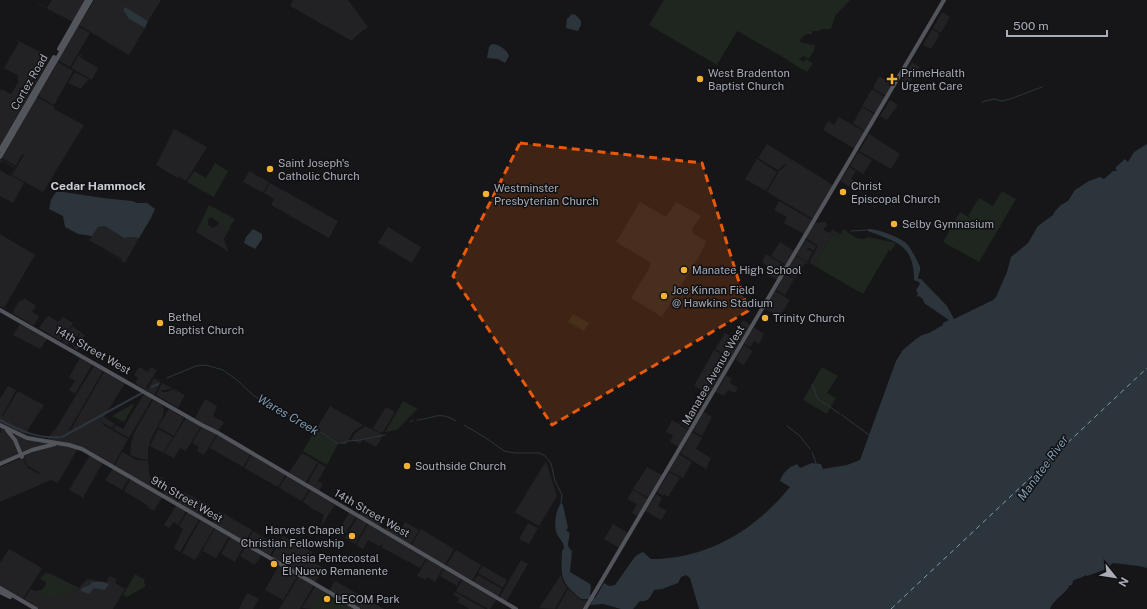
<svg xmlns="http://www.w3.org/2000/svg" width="1147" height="609" font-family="'Public Sans',sans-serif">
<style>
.built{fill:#222225}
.green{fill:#1e261f}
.water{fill:#2c353c}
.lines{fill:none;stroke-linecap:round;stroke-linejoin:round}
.stream{stroke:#2c353c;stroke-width:1}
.canal{stroke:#2c353c;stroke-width:2}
.ferry{stroke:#7f9bb3;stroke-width:1;stroke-dasharray:5 4;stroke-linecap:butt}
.major{stroke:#53555c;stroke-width:4}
.marked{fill:#e8590c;fill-opacity:0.2;stroke:#e8590c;stroke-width:3;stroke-dasharray:8 5;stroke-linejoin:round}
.poi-dot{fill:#f2b134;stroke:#111113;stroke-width:1.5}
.labels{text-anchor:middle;stroke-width:3;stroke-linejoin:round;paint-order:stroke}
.poi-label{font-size:11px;fill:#a8adb8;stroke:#111113;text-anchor:start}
.street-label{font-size:11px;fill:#a8adb8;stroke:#111113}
.neighbourhood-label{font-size:12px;font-weight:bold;fill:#c9ccd4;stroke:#111113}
.water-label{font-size:12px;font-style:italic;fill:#7f9bb3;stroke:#111113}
</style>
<rect width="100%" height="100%" fill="#161618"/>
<!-- built -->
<g class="built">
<path d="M52,0h34l-13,22 -35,-18v-1l9,5z"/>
<path d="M94,0h67l-13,21 -23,-13 -2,2 6,9 16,9 -16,27 -50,-30z"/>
<path d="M293,0h55l20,27 -12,9 -4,5 -62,-35z"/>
<path d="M942,12l8,5 -9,16 -8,-5z"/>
<path d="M78,26l12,7 -20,34 -12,-7z"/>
<path d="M932,29l8,5 -9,15 -8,-4z"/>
<path d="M9,36l41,21 -19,35 -9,-5h-1l9,6 -30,53v-55l1,-2 10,5 8,-13 -2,-1 2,-4 -15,-8 15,-26z"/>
<path d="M83,53l-3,4 18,11 -6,12 -21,-12 7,-12z"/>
<path d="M58,62l15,9 -19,34 -16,-9z"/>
<path d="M912,62l8,5 -12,18 -7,-4z"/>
<path d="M75,72l15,8 -3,1 -6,8 -13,-6z"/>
<path d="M879,76l14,9 -7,11 -13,-8z"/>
<path d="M872,89l13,8 -9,17 -14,-8z"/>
<path d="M37,97l18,10 -1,2 30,16 -41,67 -31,-17 12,-20 -2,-1 -6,12 -14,-8z"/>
<path d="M890,100l8,5 -11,15 -7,-4z"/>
<path d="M862,107l13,8 -10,16 -16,-10 4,2z"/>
<path d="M839,117l26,15 -10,17 -32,-19 5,-9 6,4z"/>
<path d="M174,129l33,18 -21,34 -8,-5v1l3,2 -5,-2 -20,-12z"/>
<path d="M869,134l31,20 -9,15 -32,-18z"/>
<path d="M767,144l66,41 -20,34 -46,-27 12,-21 7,-6 -2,-1 -6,6 -20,-12z"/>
<path d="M858,152l14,8 -9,14 -13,-8z"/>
<path d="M1,159l14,8 -4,8 13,8 -11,20 -13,-7v-26l10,6 4,-8 -11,-7 -3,3z"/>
<path d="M757,159l20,13 -11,19 -21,-12z"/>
<path d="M849,167l7,4 -5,8 14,8 -4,6 -21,-12z"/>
<path d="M249,171l20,11 -6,11 -20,-11z"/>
<path d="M270,183l68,38 -9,17 -58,-33 3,-6 -10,-6z"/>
<path d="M779,201l33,19 -8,14 -20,-11 3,-6 -13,-7z"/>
<path d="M640,202l26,15 10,-15 25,14 -9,13 1,4 13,8 -4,10 -40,66 -31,-19 19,-31v-5l-34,-20z"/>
<path d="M219,221l11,7 -6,11 4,12 -1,1 -1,-2 -30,-18 3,-6 9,-1 5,3 5,-3z"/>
<path d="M826,222l1,3 -4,5 7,3 2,-4 8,5 -1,2 -6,-2 -20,31 -4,-3 9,-16 -12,-8 9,-15z"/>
<path d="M105,226l19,12 6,-1 9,1 -14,25 -38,-21 34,18 1,-1 -33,-19 9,-13z"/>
<path d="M388,227l33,20 -9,16 -34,-20z"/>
<path d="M0,234l35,21 -31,53 -4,-2z"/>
<path d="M806,240l10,6 -2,5 -5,-3 -3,1 7,3 -6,10 -11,-7z"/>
<path d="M780,242l14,9 -8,14 -15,-9z"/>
<path d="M766,254l19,12 -8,14 -11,-6 4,-6 -8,-6z"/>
<path d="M796,256l15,9 -6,-2 -10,15 -9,-5z"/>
<path d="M785,274l9,5 -9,16 -9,-5z"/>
<path d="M775,291l15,9 -10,16 -16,-7z"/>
<path d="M24,298l12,8 -4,6 7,4 -5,10 -22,-13 8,-13 2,1z"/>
<path d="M49,316l9,6 5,-5 10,6 -12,18 -22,-13 7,-10z"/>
<path d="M743,320l7,5 -9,16 -8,-5z"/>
<path d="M20,324l27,15 -7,10 -27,-14z"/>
<path d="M72,326l13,9 -8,15 -3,-2 6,-14 -1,-1 -5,9v4l-5,-3 -2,2 -5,-3z"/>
<path d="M754,327l10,7 -5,10 -5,-3 -4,6 -6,-3z"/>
<path d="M725,333l15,9 -9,16 -16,-9z"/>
<path d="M744,345l9,6 -9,14 -9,-5z"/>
<path d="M714,350l16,9 -31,52 -7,-4 10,-17 -8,-4z"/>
<path d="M80,358l12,7 -17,29 -6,-4 6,-9 -6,-4z"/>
<path d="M94,366l9,5 -34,59 1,1 34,-59 21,11 -21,34 11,7 -3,4 -9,-5 -1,1 26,15 -15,27 -31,-18 -51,-9 -31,-15v-25l8,-13 8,4 -14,26h1l15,-25 7,4 19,10 -19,29 22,6 6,-9 2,-1z"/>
<path d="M139,367l9,5 3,-5 6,3 -11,18 2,1 6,-11 7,4 -7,13 -19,-12 3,-5 -4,-3z"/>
<path d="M726,375l6,4 -2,4 8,5 -3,5 -7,-3 -4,6 -8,-4z"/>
<path d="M162,383l10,5 -6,2h-4v2h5l6,-3 12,6 -7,13 -22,-13z"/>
<path d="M144,394l8,5 -23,39 -16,-9 3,-4 7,4z"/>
<path d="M205,399l12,7 -4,10 11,6 -6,10 -23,-14z"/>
<path d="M153,400l9,5 2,5 -1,6 -12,23 -3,10v11l-7,-1 -11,-4 1,-12 3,-10z"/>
<path d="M330,406l33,19 -10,7 -7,13 -31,-14z"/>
<path d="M386,407l9,5 -12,20h-4l-13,-8 7,4z"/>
<path d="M691,408l7,5 -9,16 -12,-7 5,1z"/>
<path d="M169,409l15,9 -10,18 -16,-9z"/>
<path d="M704,412l8,5 -10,19 -9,-5z"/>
<path d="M186,418l15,8 -15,25 -6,-3 -6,10 -10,-5z"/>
<path d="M672,420l16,10 -9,17 -9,-5 3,-7 -7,-3 1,-3h2l-1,-1z"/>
<path d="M0,426l10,8 11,20 -21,9v-30l1,-2z"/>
<path d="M202,426l15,8 -13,21 -7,-4 2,-4 -7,-4z"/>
<path d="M365,426l17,8v3l-6,10 -13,-7 -3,4 -8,-4 -2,2 5,-9z"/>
<path d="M158,429l15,8 -10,16 -13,-7z"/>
<path d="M692,432l10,6 -6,11 15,9 -5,11 -26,-16z"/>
<path d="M16,434l39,9 -33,10 -8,-16z"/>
<path d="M218,434l33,20 -8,13 -33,-19z"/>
<path d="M51,445h8l19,3 -20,35 -7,-3 -51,22v-35l22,-9 6,10 11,6 1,-1 -12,-7 -5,-9 15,-8z"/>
<path d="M122,452l15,8 11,1 1,11 3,12 -1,4 -37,-21z"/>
<path d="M302,453l16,9 -13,22 -17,-10z"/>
<path d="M252,454l34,20 -8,13 -34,-19z"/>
<path d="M679,454l13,8 -9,16 -14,-7z"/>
<path d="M90,455l13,7 -19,34v2l-15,-8z"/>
<path d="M546,461l11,35 -18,30 -23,-13 -1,-1z"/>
<path d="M319,463l7,4 -8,14 5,3 -4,7 -12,-7z"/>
<path d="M647,467l15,8 -13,23 -16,-9z"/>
<path d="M113,468l17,9 -8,13 -17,-10z"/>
<path d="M669,472l11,6 -12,19 -4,-3 -1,2 -6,-4z"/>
<path d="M287,475l23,13 -8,13 -23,-13z"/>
<path d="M162,477l7,10 12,7 -5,8 -9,-5 -13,-14 -1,-3z"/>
<path d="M131,478l32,18 -9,15 -6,-3 1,-1 -2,-2 -23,-14z"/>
<path d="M311,489l25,14 -14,22h-1l3,-10 -22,-12 8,4v-1l-7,-4z"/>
<path d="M633,490l15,9 -10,18 -6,-4 5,-9 -10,-5z"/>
<path d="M184,492l25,13 -7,12 -25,-14z"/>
<path d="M656,494l6,4 -4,8 9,5 -6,9 -16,-9z"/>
<path d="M177,504l10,6 -9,15 -4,-3 -5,6 -5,-3z"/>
<path d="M337,504l20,11 -14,22 -6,-3 12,-21 -12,-8 -13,21z"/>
<path d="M363,507l21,12 -5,8 -20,-12z"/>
<path d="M188,511l12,7 -20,34 -6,-4 9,-19 -4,-3z"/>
<path d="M219,511l33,19 -7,12 -33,-19z"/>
<path d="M358,516l10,6 -13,22 -10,-6z"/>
<path d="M201,519l14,8 -20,33 -13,-7z"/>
<path d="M391,522l11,6 3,-6 14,8 -9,15 -25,-14z"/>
<path d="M369,523l58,34 -7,11 -39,-21 2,-1v-2l-4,2 -11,-6 -5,9 -7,-4z"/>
<path d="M528,523l10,5 -9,16 -10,-5z"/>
<path d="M613,524l15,9 -9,15 -15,-9z"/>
<path d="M216,527l14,8 -14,23 -13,-7 -6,9z"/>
<path d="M421,529l33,20 -9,16 -34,-19z"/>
<path d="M253,531l23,14 -7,12 -23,-14z"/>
<path d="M231,536l14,8 -10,18 -14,-8z"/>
<path d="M283,536l29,16 -4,7 16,9 -9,15 -44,-26z"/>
<path d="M247,545l15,9 -7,11 -15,-9z"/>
<path d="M9,549l33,19 -19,31 -23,-13v-23z"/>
<path d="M456,550l25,15 -9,16 -26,-15z"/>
<path d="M428,557l16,10 -9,15 -8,-5 -1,3 -9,-4z"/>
<path d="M521,560l7,4 -22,38 -7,-4z"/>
<path d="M279,565l19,10 -15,25 -18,-10z"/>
<path d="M483,566l24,14 -4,8 -25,-15z"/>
<path d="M445,567l17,10 -5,9 -17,-10z"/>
<path d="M478,575l24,14 -4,8 -25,-15z"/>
<path d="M561,575l2,7 4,6 -12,21 -16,-1z"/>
<path d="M109,576l8,3 -2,4 10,6 -12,20h-74l-15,-9 7,-11 10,4 1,3 12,1 8,-4 4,1 7,-6 4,2 10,-11 20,3z"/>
<path d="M299,576l15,9 -14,24h-21z"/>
<path d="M463,578l34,20 -7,11h-2l-32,-18z"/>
<path d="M335,581l2,1 47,27h-25l-30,-18z"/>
<path d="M316,585l7,5 -11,19 -10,-1z"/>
<path d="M568,589l13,11 7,1 -4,8h-27z"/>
<path d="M455,592l23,13 7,4h-17l1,-1 -12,-6 3,-4 -7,-3z"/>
<path d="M247,593l12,6 -6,10h-14z"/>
</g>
<!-- green -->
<g class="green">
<path d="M664,0h186l-15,16 -4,13h-9l-3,2h-7v3c-7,0 -9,1 -12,7l2,2 13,2 -1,5 -5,9 -6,-3 -3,3 -3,-1 7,4 2,-3 7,4 -6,9 -19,-11 4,-6 -4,5 -51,-29 -20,34 -68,-40z"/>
<path d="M215,163l13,8 -14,26 -27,-15 7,-11 12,7z"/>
<path d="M1002,191l14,8 -37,63 -36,-20 17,-30 15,9 -7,-5 11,-18 14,8z"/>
<path d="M209,205l26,14 -6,9 -19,-11 -2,3v5l-9,1z"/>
<path d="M844,229c6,5 16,14 24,8l28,6 -5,8 -2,-1 -26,44 -50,-29 20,-31 6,2z"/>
<path d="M665,284l9,5 -11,19 -9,-6z"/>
<path d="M573,314l16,9 -5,8 -16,-9z"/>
<path d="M822,367l16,9 -11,17 9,5 -9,16 -24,-14z"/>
<path d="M403,401l17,9 -3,-1 -20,21 -12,2z"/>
<path d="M133,404h1v1l-10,17 -12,-6z"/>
<path d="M315,431l24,11 -12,23 -24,-14z"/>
<path d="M45,573l6,1 28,14 -2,2 -4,-2 -3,5 -4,1c-5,-1 -7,0 -11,4l-13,-2 -1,-3 -7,-2 8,-1 3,-4 1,-4 -6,-3z"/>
<path d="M135,574l10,6 -1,3 2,3 -19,11 -4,-2z"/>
<path d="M323,590l33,19h-45z"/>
</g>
<!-- water -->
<g class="water">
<path d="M125,7l23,14 -3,7 -16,-9 -6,-9z"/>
<path d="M572,14l4,1 5,6v4l-3,6 -12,-3 1,-9z"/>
<path d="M492,44c7,0 15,6 17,12l-4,7 -7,-4 -11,-1 2,-11z"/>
<path d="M1147,144v424l-8,-2 -26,-3 -7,6 -19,7 -2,-1c-2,3 -8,3 -12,6l-1,4h-2c-5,10 -17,14 -20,24h-351l-9,-31 -4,-3 -5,2 -3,6 -16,6 -8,1c-3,6 -6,13 -14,11l-7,8h-12l-18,-5 -13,1 2,-3 -4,-3h-7c-21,-18 -20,-20 -19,-48l2,-3c0,-7 -7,-11 -8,-17 -2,-9 0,-21 5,-28l2,2 5,23 -2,2 3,2c2,8 -5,13 3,19l-2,21 20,12 1,3 -1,8 5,3 9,-15 5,3 6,-1 19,-27 3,-3 6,-3 8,7c56,0 104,-29 139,-72l-10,-6c3,-9 8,-13 17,-17l3,4 12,-5 9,1 2,5 24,-4 13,-5 36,-99 7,-11 13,-11 6,-4 7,-2 14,-8v-2l6,-3 -25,-17 -1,-4 -4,-3 -1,1 -1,-1 1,-2 -2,-4 4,-6 -1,-2 -5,-2c0,-36 -18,-38 -46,-49v-2c10,0 31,8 38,14 3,2 13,20 14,24 1,5 -2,7 -2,12h3l26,27 7,13 39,-19 3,-3 11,-25 4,-15 17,-14 10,-17 15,-11 2,-4 6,-6 7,-4 7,-11 14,-9 11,-4 4,2 9,-8h4l-2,-3 10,-9 3,3 6,-10z"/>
<path d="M56,192h7l40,6 29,3 5,2h10l8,6 -4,9 -12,20 -9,-1 -6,1 -19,-12 -7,1 -6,9 -14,-2 -13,-7 -2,-11 -14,-7 2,-9z"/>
<path d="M253,229l9,5v5l-7,10 -11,-6 2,-6z"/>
<path d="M92,582h11l6,2 -4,6 -11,-2 -5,6 -8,-3 1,-3 8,-3z"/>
</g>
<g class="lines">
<!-- stream -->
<g class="stream">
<path d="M982,102l12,-3 8,2 8,-2 32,-12"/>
<path d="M851,231l17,-1"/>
<path d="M167,378l29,-12 10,-1 17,5 14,10 17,16 33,17 1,2 28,14 21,14h6l5,-2 12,-1 25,-5"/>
<path d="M812,385l3,6 2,7 23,16"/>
<path d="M842,415l27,20"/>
<path d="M417,420c17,-1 21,-10 39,1"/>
<path d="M410,422l3,-2"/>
<path d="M464,425l22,13 18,13 11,2h25l5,3 6,7 4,18 7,14 -1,8"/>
<path d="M787,426l12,9 11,14"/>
<path d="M812,452l4,11"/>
</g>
<!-- canal -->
<g class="canal">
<path d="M152,387l6,-3"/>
<path d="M0,420c20,11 38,19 62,17l80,-44"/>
</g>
<!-- ferry -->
<path class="ferry" d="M891,609l256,-241"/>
<!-- major -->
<g class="major">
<path d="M59,49l28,-49"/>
<path d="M0,150l54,-93"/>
<path d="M0,157l91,-157"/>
<path d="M0,310l202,115 16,8 298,176"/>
<path d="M0,425l27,13 42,7 13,4 276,160"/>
<path d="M7,430l8,10 7,17"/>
<path d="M0,464l32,-14 23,-6"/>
<path d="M0,588l36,21"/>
<path d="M0,592l10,5"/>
<path d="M585,609l359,-609"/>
</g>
</g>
<!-- marked area -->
<path class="marked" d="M520,143l182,20 46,148 -196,114 -99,-149z"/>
<!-- markers -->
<g class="poi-dot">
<circle cx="700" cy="79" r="4"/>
<path d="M890 73h4v4h4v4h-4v4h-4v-4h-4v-4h4z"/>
<circle cx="270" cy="169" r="4"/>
<circle cx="843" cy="192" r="4"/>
<circle cx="486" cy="194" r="4"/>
<circle cx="894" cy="224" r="4"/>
<circle cx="684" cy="270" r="4"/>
<circle cx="664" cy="296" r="4"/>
<circle cx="765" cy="318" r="4"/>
<circle cx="160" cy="323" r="4"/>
<circle cx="407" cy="466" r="4"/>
<circle cx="352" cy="536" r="4"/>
<circle cx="274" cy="564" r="4"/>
<circle cx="327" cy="599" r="4"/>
</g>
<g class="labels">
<!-- poi labels -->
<g class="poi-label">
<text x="708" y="77">West Bradenton<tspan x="708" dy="13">Baptist Church</tspan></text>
<text x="901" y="77">PrimeHealth<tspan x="901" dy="13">Urgent Care</tspan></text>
<text x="278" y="167">Saint Joseph's<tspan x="278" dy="13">Catholic Church</tspan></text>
<text x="851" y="190">Christ<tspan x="851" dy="13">Episcopal Church</tspan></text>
<text x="494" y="192">Westminster<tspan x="494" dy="13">Presbyterian Church</tspan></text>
<text x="902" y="228">Selby Gymnasium</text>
<text x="692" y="274">Manatee High School</text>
<text x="672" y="294">Joe Kinnan Field<tspan x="672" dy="13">@ Hawkins Stadium</tspan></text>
<text x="168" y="321">Bethel<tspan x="168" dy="13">Baptist Church</tspan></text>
<text x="773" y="322">Trinity Church</text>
<text x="415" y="470">Southside Church</text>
<text x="344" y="534" text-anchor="end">Harvest Chapel<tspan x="344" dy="13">Christian Fellowship</tspan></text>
<text x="282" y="562">Iglesia Pentecostal<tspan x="282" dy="13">El Nuevo Remanente</tspan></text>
<text x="335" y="603">LECOM Park</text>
</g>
<!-- street labels -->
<g class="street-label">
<text transform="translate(29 82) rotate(-60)" y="4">Cortez Road</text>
<text transform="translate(93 350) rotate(30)" y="4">14th Street West</text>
<text transform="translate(713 375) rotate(-60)" y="4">Manatee Avenue West</text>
<text transform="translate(187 499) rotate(30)" y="4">9th Street West</text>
<text transform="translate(372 513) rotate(30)" y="4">14th Street West</text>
</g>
<!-- neighbourhood labels -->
<g class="neighbourhood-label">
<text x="98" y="190">Cedar Hammock</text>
</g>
<!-- water labels -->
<g class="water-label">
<text transform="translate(288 415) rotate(30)" y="4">Wares Creek</text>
<text transform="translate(1043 468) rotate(-54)" y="4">Manatee River</text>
</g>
</g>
<!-- north arrow -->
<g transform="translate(1115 577) rotate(120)" stroke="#111113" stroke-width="3" paint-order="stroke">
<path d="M0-3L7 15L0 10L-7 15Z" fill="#a8adb8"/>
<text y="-6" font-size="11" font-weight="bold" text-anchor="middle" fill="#a8adb8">N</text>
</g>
<!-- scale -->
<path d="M1007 30v6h100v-6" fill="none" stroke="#a8adb8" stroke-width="2"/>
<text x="1013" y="30" font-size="12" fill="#a8adb8" stroke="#111113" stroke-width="3" paint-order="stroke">500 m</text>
</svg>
